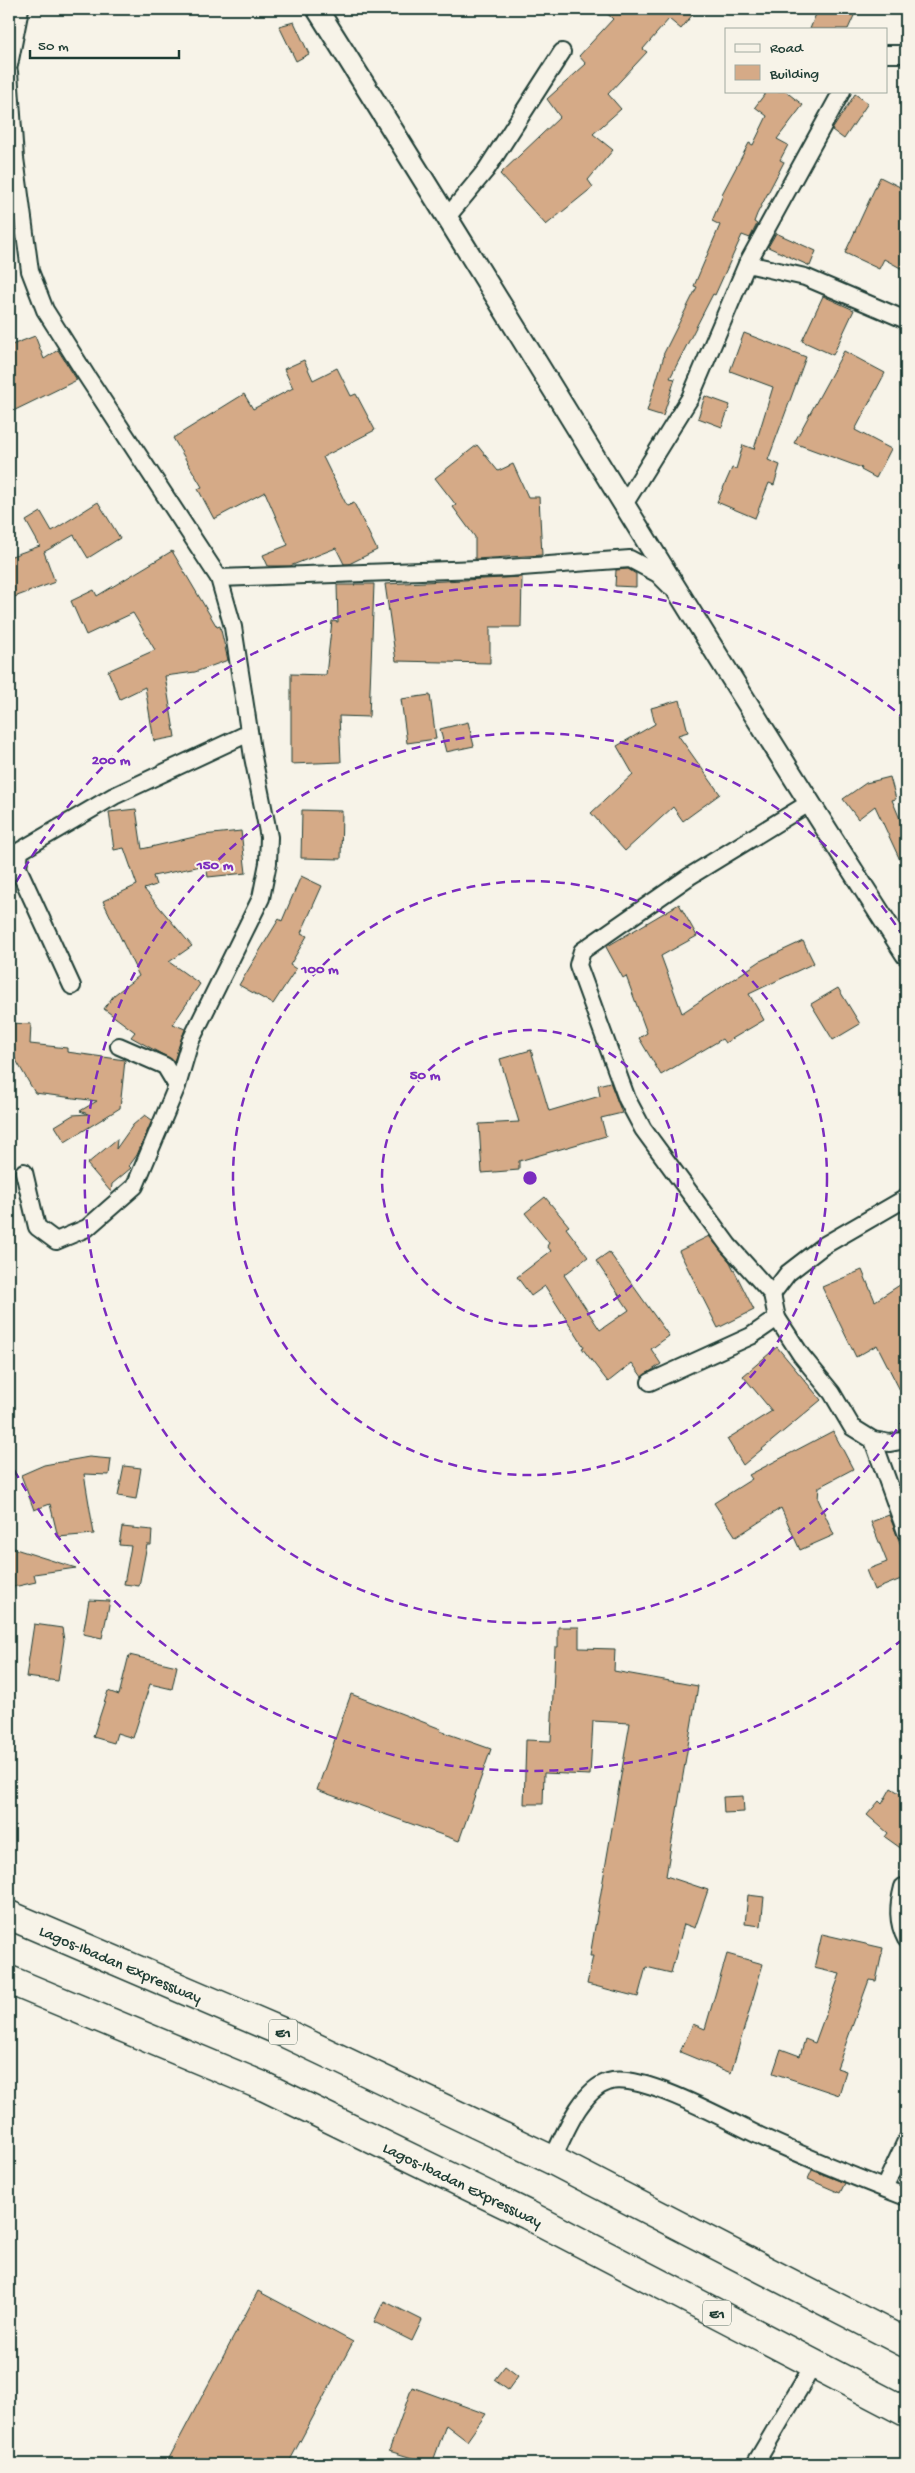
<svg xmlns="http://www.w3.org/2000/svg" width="915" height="2473" font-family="'Gochi Hand',sans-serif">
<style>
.building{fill:#d5aa87;stroke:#1f3d34}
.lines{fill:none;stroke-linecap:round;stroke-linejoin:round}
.minor-casing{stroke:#1f3d34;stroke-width:20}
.tertiary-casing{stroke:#1f3d34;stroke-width:24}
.motorway-casing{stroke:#1f3d34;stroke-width:31}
.minor{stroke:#f7f3e8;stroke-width:16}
.tertiary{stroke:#f7f3e8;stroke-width:20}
.motorway{stroke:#f7f3e8;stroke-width:28}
.ring{fill:none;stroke:#7b2cbf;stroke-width:2.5;stroke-dasharray:9 6}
.labels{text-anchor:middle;stroke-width:4;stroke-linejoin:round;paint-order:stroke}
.shield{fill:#f7f3e8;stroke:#60746a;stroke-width:1}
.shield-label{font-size:15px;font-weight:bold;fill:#1f3d34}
.street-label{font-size:16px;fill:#1f3d34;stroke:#f7f3e8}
.centre{fill:#7b2cbf;stroke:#f7f3e8;stroke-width:2.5}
.ring-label{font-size:15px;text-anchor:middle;font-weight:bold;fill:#7b2cbf;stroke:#f7f3e8;stroke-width:4;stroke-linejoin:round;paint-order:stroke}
</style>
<rect width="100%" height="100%" fill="#f7f3e8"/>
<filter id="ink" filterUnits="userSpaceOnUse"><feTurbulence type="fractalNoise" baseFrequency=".02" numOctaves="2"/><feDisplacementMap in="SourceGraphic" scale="10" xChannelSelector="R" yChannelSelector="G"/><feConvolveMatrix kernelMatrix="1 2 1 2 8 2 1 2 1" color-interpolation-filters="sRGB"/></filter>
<g filter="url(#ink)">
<!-- building -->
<g class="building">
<path d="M602,9h95l-16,20 -12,-10 -26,30 4,3 -39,42 13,15 -28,25 20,16 -25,30 5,7 -47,38 -46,-51 60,-57 -13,-18 39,-35 -7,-8 34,-37z"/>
<path d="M818,9h39l-9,20h-38z"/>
<path d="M294,22l15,32 -13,7 -17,-35z"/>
<path d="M767,91h18l18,14 -26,34 11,6 -8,15 4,2 -27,52 -3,8 3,2 -7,14 -8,-3 -27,60 -2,-1 -43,84 5,1 -12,37 -16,-5 17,-55 -1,-1 34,-68 -3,-1 26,-61 -8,-4 11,-26 -1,-1 27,-51 4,2 14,-29 -12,-9z"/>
<path d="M855,94l13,9 -24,36 -12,-9z"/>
<path d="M880,177l26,13v81l-22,-12 -5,10 -34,-16z"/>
<path d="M776,233l40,18 -6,15 -42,-19z"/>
<path d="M823,296l31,14 -21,45 -31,-14z"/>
<path d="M744,333l62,24 -38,103 12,5 -6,20 -5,-2 -14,35 -38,-16 15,-34 4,1 7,-24 11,4 19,-62 -43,-16z"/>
<path d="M35,336l9,23 14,-9 19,30 -68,33v-67z"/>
<path d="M844,351l41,22 -30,57 36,19 -15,29 -15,-8 1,-2 -68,-25z"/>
<path d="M304,360l9,20 24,-12 14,28 5,-2 19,36 -52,27 24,49 7,-3 23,47 -28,14h-5l-8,-16 -46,18h-22l-5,-11 25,-10 -23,-53 -51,27 -16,-30 4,-2 -29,-49 71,-44 9,15 40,-21 -9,-19z"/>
<path d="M705,396l25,9 -8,22 -24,-9z"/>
<path d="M477,445l21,26 15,-7 15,33h11l3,58 -67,4v-22l-22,-30 3,-2 -21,-27z"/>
<path d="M98,502l22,36 -32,20 -14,-23 -30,17 11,30 -46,17v-42l31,-11 -14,-25 15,-9 11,19z"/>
<path d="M172,551l45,76 3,-1 8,34 -33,12 -30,4 10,61 -21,4 -9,-54 -25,12 -12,-28 47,-21 -22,-37 -47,22 -15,-34 23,-11 3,6z"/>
<path d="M628,569l8,5v13l-21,-1 1,-16z"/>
<path d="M522,577l-1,50h-31v36l-94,-2 -11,-77z"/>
<path d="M354,584h20l-5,133 -30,-1 2,46 -50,2v-90l35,1 6,-54 6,1 -1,-37h18z"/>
<path d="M430,695l6,44 -29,4 -6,-44z"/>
<path d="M680,700l8,32 -10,3 42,59 -37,27 -10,-14 -48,44 -34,-38 42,-39 -16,-28 38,-22 -4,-16z"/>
<path d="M468,722l6,24 -28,6 -6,-23z"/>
<path d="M890,777l6,22 -4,1 14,33v40l-31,-67 -17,13 -15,-20 23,-16z"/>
<path d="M136,809l6,40 61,-14 38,-4 5,42 -38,4 -2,-12 -53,11 3,9 -12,4 48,57 -23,16 31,22 -27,40 12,5 -11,32 -43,-24 4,-5 -31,-23 10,-14 25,-19 -36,-75 34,-16 -13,-37 -10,2 -5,-38z"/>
<path d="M302,810l40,1 -1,48 -40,-1z"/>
<path d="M301,876l21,10 -21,47 6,3 -17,29 6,4 -23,35 -34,-19 40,-66 3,2z"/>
<path d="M679,904l18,32 -36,20 21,57 80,-53 41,-19 11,22 -65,31 15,26 -39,23 -3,-4 -61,36 -22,-37 8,-5 -21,-57 -3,2 -17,-31z"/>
<path d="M838,988l22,36 -27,16 -22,-36z"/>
<path d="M9,1023l22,1 -1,20 37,4v4l58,8 -5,48 -55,34 -10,-16 18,-11 15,-1 -8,-3 17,-10 -62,-8 -26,-45z"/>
<path d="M531,1050l18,61 51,-15 -2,-11 12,-3 12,31 -21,5 5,18 -87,25v9l-37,3 -3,-49 40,-2 -19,-63z"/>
<path d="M145,1115l7,5 -15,35 -8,11 2,2 -19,16 -1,8 -24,-28 30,-25 -1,10 17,-24z"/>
<path d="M545,1197l24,29 -3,2 22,29 -24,18 36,55 29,-20 -33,-49 13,-9 60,84 -18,13 10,15 -19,13 -10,-14 -24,19 -26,-34 2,-1 -39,-61 -14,10 -14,-19 34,-26 -4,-5 2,-3 -24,-30z"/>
<path d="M709,1236l21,26 24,48 -36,18 -39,-77z"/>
<path d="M862,1270l13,31 31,-20v121l-29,-57 -21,12 -34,-70z"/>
<path d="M777,1347l44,53 -78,65 -16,-26 45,-28 -29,-35z"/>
<path d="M833,1431l20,38 -34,18 -1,12 16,36 -34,15 -19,-42 -45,29 -22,-34 38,-24 -3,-4z"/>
<path d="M89,1457l22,2 -2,16 -25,-1 10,60 -36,3 -8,-33 -16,6 -13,-35 23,-10z"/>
<path d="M124,1466l17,2 -5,31 -18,-3z"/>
<path d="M889,1515l17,43v19l-32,13 -8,-20 21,-8 -16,-40z"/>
<path d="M122,1527l30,3 -1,15h-4l-8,41 -15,-2 7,-38 -12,-1z"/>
<path d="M9,1547l67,21 -42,6 2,8 -27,6z"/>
<path d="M89,1600l21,1 -8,37 -19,-4z"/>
<path d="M34,1624l28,4 2,12 -6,41 -32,-4z"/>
<path d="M558,1627h21v21l36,1 -1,22 84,15 -32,190 42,14 -13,38 -11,-4 -13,49 -25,-6 -8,30 -51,-13 6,-28h-3l40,-233 -37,-2 -3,54 -46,-2 -1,31h-19l2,-64 25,1 4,-94h3z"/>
<path d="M129,1655l48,11 -5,23 -22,-5 -17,54 -16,-5 -3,10 -21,-6 15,-46 11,4z"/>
<path d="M351,1694l90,35 -1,2 51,18 -32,92 -142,-51z"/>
<path d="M891,1788l15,9v55l-21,-15 3,-4 -21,-18 12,-14 3,3z"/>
<path d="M743,1796l1,16 -20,1 -1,-16z"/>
<path d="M748,1895l16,2 -3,29 -16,-2z"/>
<path d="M822,1934l61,14 -7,33 -7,-1 -32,88 9,3 -7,24 -66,-22 8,-24 19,7 5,-17 10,4 25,-69 -26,-6z"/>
<path d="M727,1954l36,10 -32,109 -51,-21 13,-28 12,5z"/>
<path d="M812,2170l33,13 -5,10 -32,-14z"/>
<path d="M258,2291l95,51 -65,122h-122z"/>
<path d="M384,2301l38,19 -10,21 -38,-19z"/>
<path d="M505,2366l13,10 -10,14 -14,-10z"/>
<path d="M412,2387l74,27 -19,27 -21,-16 -14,39 -43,-13z"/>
</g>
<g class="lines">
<defs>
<g id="minor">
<path d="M886,54h20"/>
<path d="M9,65l11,-56"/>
<path d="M9,72l6,86 15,113 15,39 41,65 133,203 14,49 20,130 16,80 -1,26 -7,35 -71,144 -13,44 -12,-20 -46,-20"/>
<path d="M448,216l38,-46 76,-118"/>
<path d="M747,264l58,13 101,43"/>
<path d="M625,503l65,-105 57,-134 95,-173"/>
<path d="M219,578l289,-10 122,-9 28,15 12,12"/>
<path d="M809,803l-119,73 -108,75 -4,14 49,134 16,30 85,116 44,49 5,24 24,37 31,38 20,34 21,13 17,3 16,-3"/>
<path d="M72,986l-54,-118 2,-17 94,-55 135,-63"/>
<path d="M24,1172l13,55 19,14 31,-13 48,-42 42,-100"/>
<path d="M772,1294l16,-21 35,-27 83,-48"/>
<path d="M650,1382l101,-46 26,-18"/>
<path d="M873,1440l33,92"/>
<path d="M903,1887c-5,19 -6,35 3,52"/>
<path d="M552,2160c12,-25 29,-70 56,-78 32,-11 120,39 152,54 48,22 97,42 146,61"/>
<path d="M884,2188l22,-47"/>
<path d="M755,2464l59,-100"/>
</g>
<path id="tertiary" d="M317,9c198,314 388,633 589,945"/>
<g id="motorway">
<path id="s1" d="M9,1915l278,119 265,126 354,183"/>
<path id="s2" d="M9,1980l256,107 263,128 378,197"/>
</g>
</defs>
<!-- minor casing -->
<use href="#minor" class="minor-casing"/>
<!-- tertiary casing -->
<use href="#tertiary" class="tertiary-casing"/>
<!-- motorway casing -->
<use href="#motorway" class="motorway-casing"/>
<!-- minor -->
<use href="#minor" class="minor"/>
<!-- tertiary -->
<use href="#tertiary" class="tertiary"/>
<!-- motorway -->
<use href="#motorway" class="motorway"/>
</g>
</g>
<!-- distance rings -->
<g class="ring">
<circle cx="530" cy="1178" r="148"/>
<circle cx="530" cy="1178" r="297"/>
<path d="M905 1417A445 445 0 1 1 905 939"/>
<path d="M903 1639A593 593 0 0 1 9 1461M9 895A593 593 0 0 1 903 717"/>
</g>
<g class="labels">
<!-- shield labels -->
<g class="shield">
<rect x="269" y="2019.5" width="28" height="25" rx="4"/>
<rect x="703" y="2300.5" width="28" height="25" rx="4"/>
</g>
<g class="shield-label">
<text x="283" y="2037">E1</text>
<text x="717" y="2318">E1</text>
</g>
<!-- street labels -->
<g class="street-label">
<text dy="6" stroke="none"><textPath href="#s1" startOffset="122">Lagos-Ibadan Expressway</textPath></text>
<text dy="6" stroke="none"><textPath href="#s2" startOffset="498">Lagos-Ibadan Expressway</textPath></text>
</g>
</g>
<circle cx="530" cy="1178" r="8" class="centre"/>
<g class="ring-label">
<text x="111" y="764">200 m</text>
<text x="215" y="869">150 m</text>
<text x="320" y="973">100 m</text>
<text x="425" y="1079">50 m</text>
</g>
<!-- margin -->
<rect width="915" height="2473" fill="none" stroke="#f7f3e8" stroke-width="30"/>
<rect x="15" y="15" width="885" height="2443" fill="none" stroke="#1f3d34" stroke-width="2" filter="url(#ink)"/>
<!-- legend -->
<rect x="725" y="28" width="162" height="65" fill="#f7f3e8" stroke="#a1aaa0"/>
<rect x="735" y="44" width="25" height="8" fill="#f7f3e8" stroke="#a1aaa0"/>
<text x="770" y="52" font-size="15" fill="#1f3d34">Road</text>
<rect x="735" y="65" width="25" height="15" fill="#d5aa87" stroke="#a1aaa0"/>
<text x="770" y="78" font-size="15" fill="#1f3d34">Building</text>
<!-- scale -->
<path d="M30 50v8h149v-8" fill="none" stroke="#1f3d34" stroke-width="2.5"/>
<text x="38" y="50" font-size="15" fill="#1f3d34" stroke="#f7f3e8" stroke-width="4" paint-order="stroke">50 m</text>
</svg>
